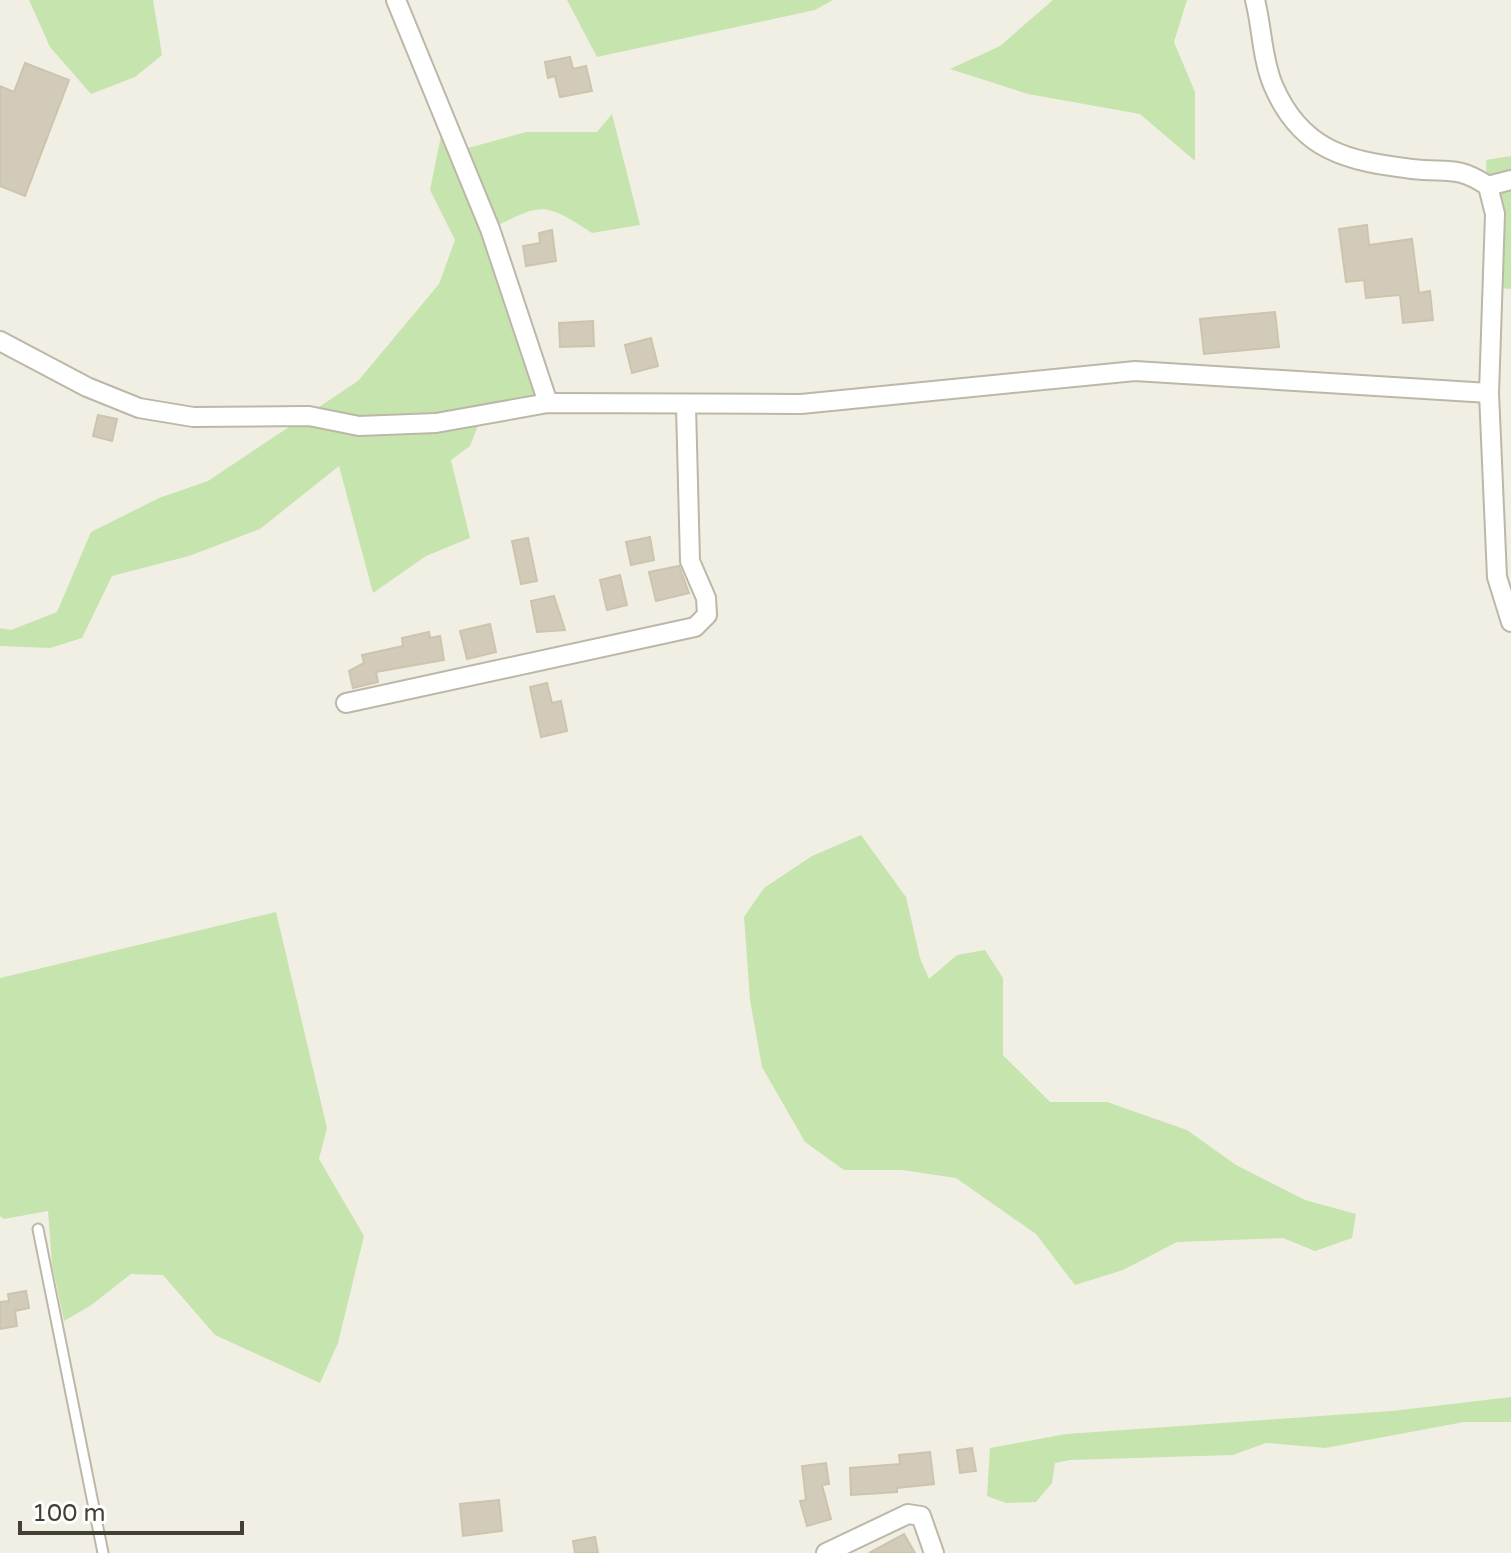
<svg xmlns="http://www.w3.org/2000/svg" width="1511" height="1553" font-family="'Varela Round',sans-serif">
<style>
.green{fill:#c6e4ae}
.building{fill:#d2cbba;stroke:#cdc4ad;stroke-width:2}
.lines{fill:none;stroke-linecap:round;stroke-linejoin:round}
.service-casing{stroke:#bcb7a7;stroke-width:13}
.minor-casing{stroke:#bcb7a7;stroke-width:22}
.service{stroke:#fff;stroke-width:9}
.minor{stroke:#fff;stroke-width:18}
</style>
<rect width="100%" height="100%" fill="#f1efe4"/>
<!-- green -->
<g class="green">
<path d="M29,0h124l9,55 -27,22 -44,17 -41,-47z"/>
<path d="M567,0h266l-18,10 -218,47z"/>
<path d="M1053,0h134l-13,42 21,50v69l-55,-47 -112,-20 -78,-25 50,-23z"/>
<path d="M612,114l28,111 -48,8c-50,-33 -50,-29 -102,-4l58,174 -66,12 -12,31 -19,14 19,78 -44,18 -53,37 -34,-127 -79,63 -71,27 -77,20 -30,62 -32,10 -50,-2v-18l11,2 46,-18 34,-80 68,-34 49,-17 150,-100 81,-97 16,-44 -25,-50 14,-69 13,30 69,-19h71z"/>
<path d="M1511,156v133l-19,-2 -6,-127z"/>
<path d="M861,835l45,62 14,61 9,21 28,-24 28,-5 18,28v77l47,47h57l80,28 49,35 69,35 51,14 -4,24 -37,13 -32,-13 -106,4 -54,28 -48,15 -39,-51 -80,-56 -54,-8h-58l-39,-28 -43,-75 -12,-67 -6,-83 20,-29 48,-32z"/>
<path d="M276,912l51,216 -8,31 45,77 -26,107 -18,40 -105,-48 -52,-60 -32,-1 -41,32 -26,15 -12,-57 -4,-53 -44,8 -4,-3v-238z"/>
<path d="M1511,1397v25h-47l-139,26 -59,-5 -33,12 -163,5 -15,3 -3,20 -16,19 -30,1 -19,-7 3,-48 76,-14 326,-23z"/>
</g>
<!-- building -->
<g class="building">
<path d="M570,57l3,12 13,-3 6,25 -32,6 -5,-21 -7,2 -3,-16z"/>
<path d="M25,63l44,17 -44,116 -25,-10v-100l14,6z"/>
<path d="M1367,225l2,20 43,-6 7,54 11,-2 3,29 -30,3 -3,-28 -34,3 -2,-18 -18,2 -7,-53z"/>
<path d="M552,230l4,31 -30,5 -3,-20 17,-3 -1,-10z"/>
<path d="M1275,312l4,35 -75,7 -4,-35z"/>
<path d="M593,321l1,25 -34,1 -1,-24z"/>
<path d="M651,338l7,28 -26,7 -7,-28z"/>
<path d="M98,415l19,4 -5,22 -19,-5z"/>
<path d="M650,537l4,23 -23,5 -5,-23z"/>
<path d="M528,538l9,43 -16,3 -9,-43z"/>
<path d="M679,566l10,27 -33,8 -7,-29z"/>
<path d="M620,575l7,30 -20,5 -7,-30z"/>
<path d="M554,596l11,34 -28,2 -6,-31z"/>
<path d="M490,624l6,28 -29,7 -7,-28z"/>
<path d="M429,632l1,6 10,-2 4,24 -68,12 2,10 -25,6 -4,-17 15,-8 -2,-8 41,-9 -1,-8z"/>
<path d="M547,683l5,20 9,-2 6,30 -26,6 -11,-50z"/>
<path d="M26,1291l3,17 -14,3 2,15 -17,3v-27l9,-1 -1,-7z"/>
<path d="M972,1448l4,23 -16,2 -3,-23z"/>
<path d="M930,1452l4,32 -37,4v4l-46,3 -1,-27 50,-4 -1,-9z"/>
<path d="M826,1463l3,21 -7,1 9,34 -24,7 -7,-25 6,-1 -4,-34z"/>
<path d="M499,1500l3,31 -39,5 -3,-32z"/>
<path d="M904,1534l11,19h-46z"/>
<path d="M595,1537l3,16h-23l-2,-12z"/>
</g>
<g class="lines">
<defs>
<path id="service" d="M38,1229l65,324"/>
<g id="minor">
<path d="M396,0l94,229 58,174"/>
<path d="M1255,0c7,27 7,59 18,85 28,66 74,76 139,84 35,4 45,-4 76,17l7,28 -6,179 8,184 14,45"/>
<path d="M1488,186l23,-6"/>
<path d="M0,341l87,46 52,21 54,9 116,-1 50,10 77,-3 112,-20 253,1 334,-33 354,22"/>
<path d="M346,703l349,-76 12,-12 -1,-17 -16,-37 -4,-155"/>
<path d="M826,1553l82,-39 13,2 13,37"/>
</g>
</defs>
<!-- service casing -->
<use href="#service" class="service-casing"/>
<!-- minor casing -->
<use href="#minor" class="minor-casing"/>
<!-- service -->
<use href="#service" class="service"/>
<!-- minor -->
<use href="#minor" class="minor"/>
</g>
<!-- scale -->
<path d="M20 1521v12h222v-12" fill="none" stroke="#433f34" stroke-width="4"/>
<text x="32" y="1521" font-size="24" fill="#433f34" stroke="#ffffff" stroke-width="6" paint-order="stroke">100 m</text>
</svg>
